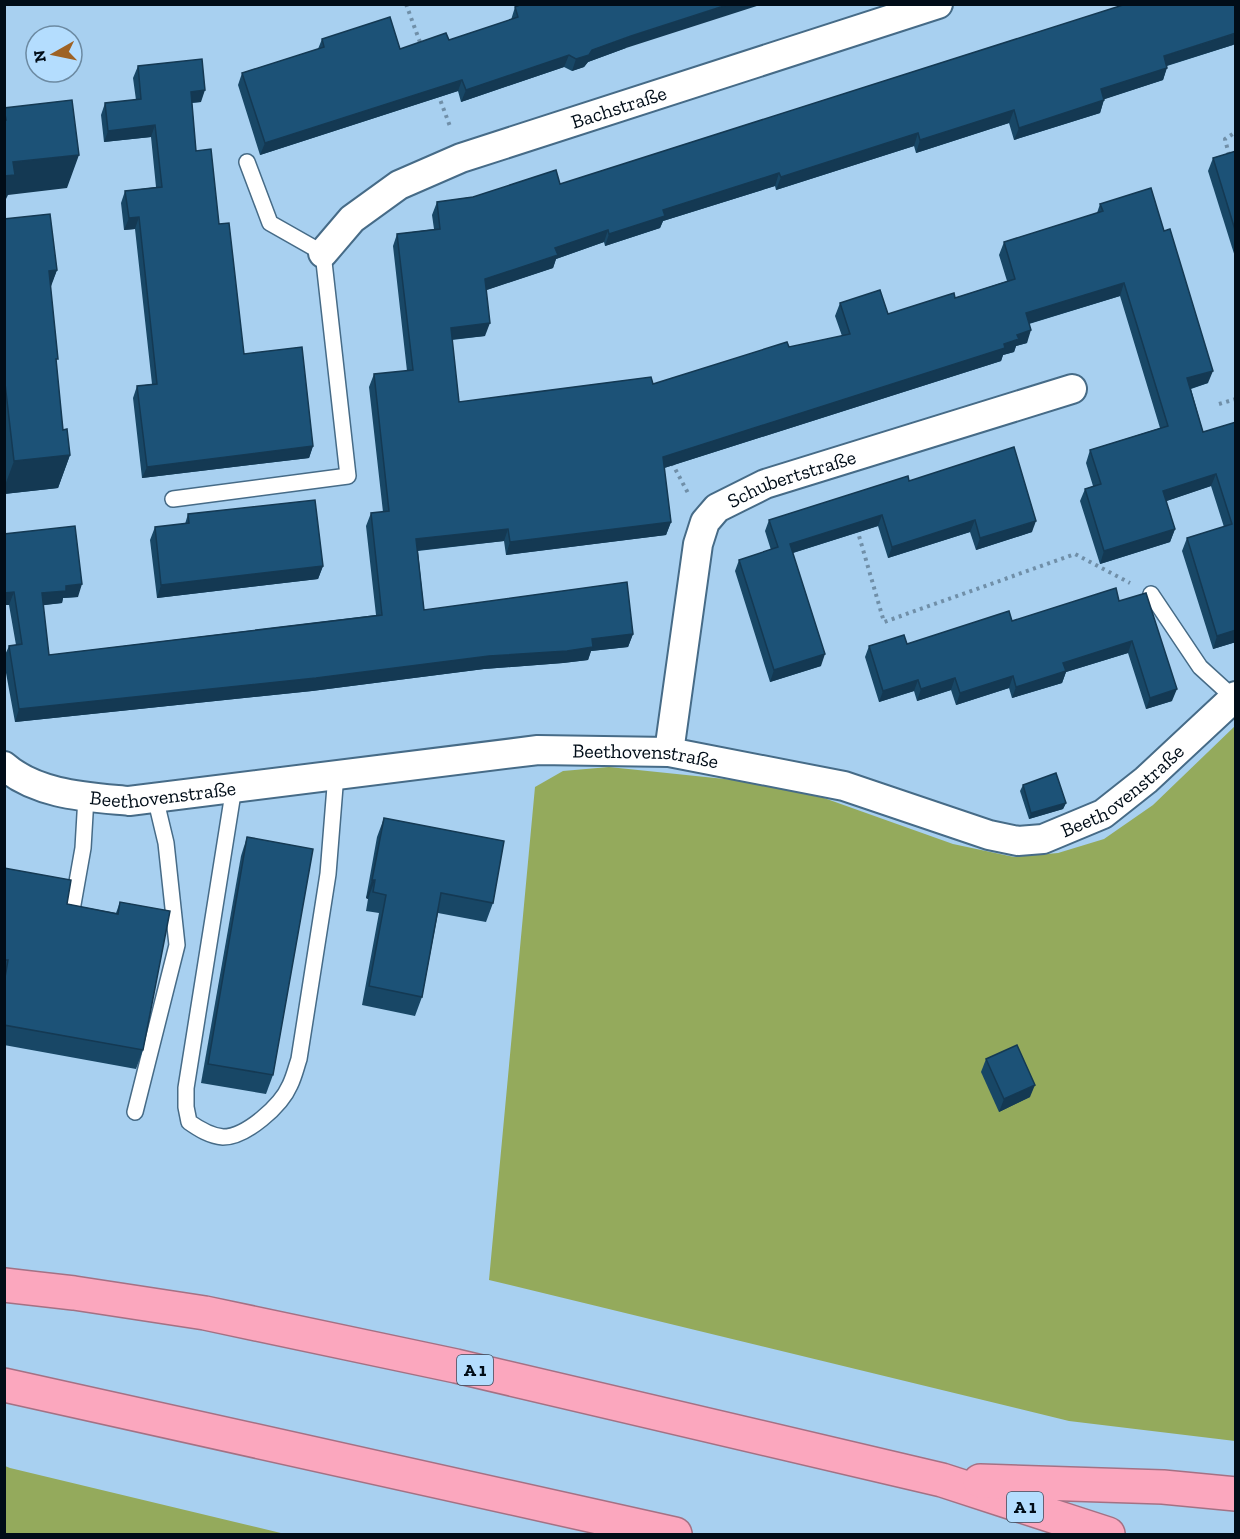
<svg xmlns="http://www.w3.org/2000/svg" width="1240" height="1539" font-family="'Zilla Slab',serif">
<style>
.green{fill:#94aa5c}
.lines{fill:none;stroke-linecap:round;stroke-linejoin:round}
.lane-casing{stroke:#466b87;stroke-width:18}
.street-casing{stroke:#466b87;stroke-width:32}
.highway-casing{stroke:#a47184;stroke-width:36}
.path{stroke:#708fa8;stroke-width:4;stroke-dasharray:3 4.5;stroke-linecap:butt}
.lane{stroke:#fff;stroke-width:15}
.street{stroke:#fff;stroke-width:28}
.highway{stroke:#fba7be;stroke-width:33}
.wall{fill:#184766}
.shaded-wall{fill:#143953}
.building{fill:#1c5277;stroke:#143953;stroke-width:1.5}
.labels{text-anchor:middle;stroke-width:6;stroke-linejoin:round;paint-order:stroke}
.shield{fill:#b4ddfe;stroke:#374b5d;stroke-width:1.5}
.shield-label{font-size:18px;font-weight:bold;fill:#010d18}
.street-label{font-size:20px;fill:#010d18;stroke:#b4ddfe}
</style>
<rect width="100%" height="100%" fill="#a8d0f0"/>
<!-- green -->
<g class="green">
<path d="M1235,726v715l-166,-20 -580,-141 46,-493 28,-16 46,-4 135,14 80,17 129,46 61,13 44,-4 46,-14 49,-34z"/>
<path d="M5,1466l5,2 275,66h-280z"/>
</g>
<g class="lines">
<defs>
<g id="lane">
<path d="M173,499l175,-23 -25,-223 -53,-30 -23,-61"/>
<path d="M1151,594l49,73 34,31"/>
<path d="M234,787l-48,301v19l3,15c10,7 21,14 34,15 23,0 58,-31 67,-52 4,-8 6,-17 9,-26l29,-185 8,-100"/>
<path d="M72,910l11,-62 3,-51"/>
<path d="M135,1112l42,-167 -11,-102 -11,-46"/>
</g>
<g id="street">
<path id="s1" d="M323,253l29,-34 47,-34 62,-27 477,-154"/>
<path id="s2" d="M669,752l29,-208 7,-22 12,-14 48,-24 307,-95"/>
<path id="s3" d="M4,766c33,29 84,31 125,35l409,-51 131,2 175,34 145,49 29,6 25,-2 60,-25 43,-34 90,-84"/>
</g>
<g id="highway">
<path d="M4,1285l70,8 131,20 251,53 486,114 166,54"/>
<path d="M4,1385l671,149"/>
<path d="M980,1481l183,6 73,7"/>
</g>
</defs>
<!-- lane casing -->
<use href="#lane" class="lane-casing"/>
<!-- street casing -->
<use href="#street" class="street-casing"/>
<!-- highway casing -->
<use href="#highway" class="highway-casing"/>
<!-- path -->
<g class="path">
<path d="M406,4l15,41"/>
<path d="M438,94l13,35"/>
<path d="M1229,155l-4,-16 11,-7"/>
<path d="M1219,404l17,-5"/>
<path d="M672,463l16,30"/>
<path d="M857,529l27,93 191,-68 55,29"/>
</g>
<!-- lane -->
<use href="#lane" class="lane"/>
<!-- street -->
<use href="#street" class="street"/>
<!-- highway -->
<use href="#highway" class="highway"/>
</g>
<!-- wall -->
<g class="wall">
<path d="M515,7l111,41 -38,14 -4,5 -12,4 -8,-4 -103,35 -3,-11 -198,64 -22,-70 4,-12 76,-24 4,-10 78,10 49,-9 62,-20z"/>
<path d="M1236,44l-69,22 -4,14 -59,19 -4,14 -86,27 -5,-17 -93,30 -2,-7 -138,44 -1,-4 -112,35 -3,7 -55,18 -1,-4 -48,17 -3,9 -67,22 -1,46 -33,4 7,62 194,-18 136,-37 53,-11 -7,-20 5,-13 48,11 67,-16 52,-17 -8,-26 5,-13 93,-29 3,-9 108,179 -17,6 12,43 33,-10v220l-23,7 -31,-98 5,-13 37,-11 -13,-41 -45,15 9,28 -5,13 -70,22 -20,-63 5,-12 8,-3 -7,-23 4,-13 70,-22 -40,-132 -91,28 -2,19 -11,3 -2,6 -11,3 -2,6 -337,107 7,54 -5,13 -160,20 -2,-14 -86,10 6,59 209,24 -5,13 -37,4 -3,9 -25,3 -79,6 -172,22 -297,31 -11,-60v-5l5,-11 7,-1 -7,-40 -5,-71 74,63 -15,1 -1,5 -19,2 6,50 327,-40 -10,-89 5,-13 12,-1 -14,-125 5,-13 33,-3 -14,-125 4,-12 37,-5 -2,-14 5,-13 123,-18z"/>
<path d="M138,66l63,36 -9,1 4,48 23,73 25,130 69,92 -4,12 -167,20 -9,-80 4,-12 15,-2 -17,-155 -11,1 -3,-27 4,-12 31,-4 -5,-50 -47,5 -3,-27 4,-12 31,-3 -3,-22z"/>
<path d="M1236,151v109l-28,-89 5,-13z"/>
<path d="M4,219l53,51 -7,17 6,78 7,65 7,25 -12,33 -54,6z"/>
<path d="M909,481l123,51 -56,18 -6,-18 -82,26 -10,-32 -85,27 28,113 -51,16 -35,-111 4,-11 32,-10 -6,-19 4,-11z"/>
<path d="M188,514l135,52 -5,13 -161,19 -7,-58 5,-13 30,-3z"/>
<path d="M1119,601l53,100 -26,8 -18,-56 -62,19 -4,11 -50,15 -3,-10 -53,17 -5,-15 -34,11 -3,-10 -35,11 -14,-45 4,-11 38,-2 105,-23z"/>
<path d="M1023,785l43,18 -3,6 -34,10 -9,-28z"/>
<path d="M384,818l109,85 -7,19 -48,-9 -16,84 -7,19 -53,-11 17,-92 -13,-2 2,-12 -2,-1 11,-61z"/>
<path d="M247,837l26,238 -7,19 -65,-11 40,-227z"/>
<path d="M4,868l63,36 49,9 4,-11 23,148 -7,19 -132,-24z"/>
<path d="M986,1059l44,38 -31,15 -18,-40z"/>
</g>
<!-- shaded-wall -->
<g class="shaded-wall">
<path d="M730,4h33l-137,44 -38,14 -4,5 -12,4 4,-12 16,-9 39,-14z"/>
<path d="M1236,33v11l-77,24 5,-12z"/>
<path d="M569,55l-5,12 -103,35 5,-12z"/>
<path d="M1167,68l-4,12 -67,22 5,-13z"/>
<path d="M462,80l-4,11 -198,64 5,-12z"/>
<path d="M205,90l-4,12 -14,1 4,-11z"/>
<path d="M1104,100l-4,13 -86,27 5,-12z"/>
<path d="M1014,110l-5,13 -93,30 4,-13z"/>
<path d="M155,125l-4,12 -47,5 4,-11z"/>
<path d="M918,133l-4,13 -138,44 5,-13z"/>
<path d="M79,155l-12,33 -59,7 -4,8v-27l9,-14z"/>
<path d="M779,173l-4,13 -112,35 -3,7 -55,18 4,-12 54,-24z"/>
<path d="M139,217l-4,12 -11,1 5,-12z"/>
<path d="M608,230l-4,12 -48,17 -3,9 -72,24 4,-13 70,-31z"/>
<path d="M57,270l-12,33 4,-32z"/>
<path d="M1124,283l-4,13 -99,30 5,-13z"/>
<path d="M490,323l-5,13 -39,4 5,-12z"/>
<path d="M1031,330l-4,13 -11,3 -2,6 -11,3 -2,6 -343,109 5,-13 341,-113 13,-9z"/>
<path d="M1213,371l-5,12 -25,8 4,-13z"/>
<path d="M313,446l-4,12 -167,20 5,-11z"/>
<path d="M70,455l-12,33 -54,6v-6l10,-27z"/>
<path d="M1216,474l-5,12 -53,18 5,-13z"/>
<path d="M882,515l-4,11 -92,29 4,-11z"/>
<path d="M975,520l-5,12 -82,26 4,-11z"/>
<path d="M1036,521l-4,11 -56,18 4,-12z"/>
<path d="M671,522l-5,13 -160,20 4,-13z"/>
<path d="M508,529l-4,12 -92,10 4,-12z"/>
<path d="M1175,529l-5,13 -70,22 4,-13z"/>
<path d="M323,566l-5,13 -161,19 4,-13z"/>
<path d="M82,584l-4,13 -15,1 -1,5 -25,3 5,-13 24,-7z"/>
<path d="M14,592l-5,13h-5v-12z"/>
<path d="M1236,630v12l-23,7 4,-13z"/>
<path d="M633,634l-5,13 -37,4 -3,9 -25,3 -79,6 -172,22 -297,31 4,-13z"/>
<path d="M1132,641l-4,12 -62,19 -4,11 -50,15 4,-11 47,-24z"/>
<path d="M825,654l-4,12 -51,16 4,-12z"/>
<path d="M1013,676l-4,12 -53,17 4,-12z"/>
<path d="M955,678l-4,12 -34,11 4,-12z"/>
<path d="M918,680l-4,11 -35,11 4,-11z"/>
<path d="M1177,689l-5,12 -26,8 4,-11z"/>
<path d="M1066,803l-3,6 -34,10 2,-6z"/>
<path d="M372,880h3l-7,19 -2,-1z"/>
<path d="M1035,1085l-5,12 -31,15 5,-13z"/>
</g>
<!-- building -->
<g class="building">
<path d="M522,4h208l-99,32 -39,14 -3,5 -13,4 -7,-4 -103,35 -4,-10 -197,63 -23,-70 82,-26 -2,-8 68,-22 10,32 46,-16 3,7 69,-23 -3,-10z"/>
<path d="M1126,4h110v29l-72,23 3,12 -66,21 3,11 -85,28 -5,-18 -94,30 -2,-7 -137,44 -2,-4 -116,37 2,6 -56,18 -1,-4 -53,18 3,7 -73,24 5,44 -39,5 8,74 192,-25 2,7 134,-42 2,5 61,-13 -10,-31 40,-13 8,24 66,-21 1,5 60,-19 -11,-37 99,-31 -3,-7 51,-16 13,43 6,-2 43,142 -26,7 16,54 33,-10v208l-19,6 -30,-98 45,-14 -16,-50 -53,17 12,38 -71,22 -19,-62 16,-5 -11,-34 78,-24 -44,-143 -98,30 5,17 -14,5 2,4 -15,5 1,4 -342,109 8,65 -161,20 -2,-13 -92,10 8,71 203,-28 6,52 -41,5 1,8 -26,4 -78,5 -173,22 -297,31 -10,-63 13,-2 -8,-52 -10,1v-59l71,-8 7,58 -16,2v5l-24,2 7,62 333,-40 -11,-102 18,-2 -15,-137 39,-4 -16,-136 43,-5 -3,-27 36,-5 83,-27 4,14z"/>
<path d="M202,59l3,31 -14,2 5,59 15,-2 8,75 10,-1 15,131 58,-7 11,99 -166,21 -10,-81 20,-2 -18,-167 -10,1 -4,-27 37,-4 -7,-62 -47,6 -3,-28 36,-4 -3,-33z"/>
<path d="M72,100l7,55 -66,7 2,13 -11,1v-56h2l-2,-12z"/>
<path d="M1236,151v82l-23,-75z"/>
<path d="M50,214l7,56 -8,1 9,88h-2l7,71 4,-1 3,26 -56,6 -10,-86v-156z"/>
<path d="M1014,447l22,74 -56,17 -5,-18 -83,27 -10,-32 -92,29 35,110 -51,16 -35,-110 39,-13 -9,-27 139,-44 1,5z"/>
<path d="M315,500l8,66 -162,19 -6,-58 34,-4 -1,-9z"/>
<path d="M1116,588l3,13 27,-8 31,96 -27,9 -18,-57 -69,22 3,8 -50,16 -3,-11 -53,17 -5,-15 -34,11 -3,-9 -35,11 -14,-45 35,-11 3,9 102,-33 3,10z"/>
<path d="M1056,773l10,30 -35,10 -8,-28z"/>
<path d="M384,818l120,23 -11,62 -52,-10 -19,104 -53,-11 17,-91 -13,-3 2,-12h-3z"/>
<path d="M247,837l66,12 -40,226 -65,-11z"/>
<path d="M4,868l67,12 -4,24 51,10 2,-12 50,9 -27,139 -139,-25v-42l4,-23h-4z"/>
<path d="M1017,1045l18,40 -31,14 -18,-40z"/>
</g>
<g class="labels">
<!-- shield labels -->
<g class="shield">
<rect x="457" y="1355" width="36" height="30" rx="4.5"/>
<rect x="1007" y="1492" width="36" height="30" rx="4.5"/>
</g>
<g class="shield-label">
<text x="475" y="1376">A 1</text>
<text x="1025" y="1513">A 1</text>
</g>
<!-- street labels -->
<g class="street-label">
<text dy="7" stroke="none"><textPath href="#s1" startOffset="336">Bachstraße</textPath></text>
<text dy="7" stroke="none"><textPath href="#s2" startOffset="332">Schubertstraße</textPath></text>
<text dy="7" stroke="none"><textPath href="#s3" startOffset="652">Beethovenstraße</textPath></text>
<text dy="7" stroke="none"><textPath href="#s3" startOffset="1155">Beethovenstraße</textPath></text>
<text dy="7" stroke="none"><textPath href="#s3" startOffset="166">Beethovenstraße</textPath></text>
</g>
</g>
<!-- border -->
<rect width="1240" height="1539" fill="none" stroke="#010d18" stroke-width="12"/>
<!-- north arrow -->
<g transform="translate(54 54) rotate(261)"><circle r="28" fill="#b4ddfe" stroke="#6c8aa2" stroke-width="1.5"/>
<path d="M0-4.5L10 22L0 15L-10 22Z" fill="#9e6224"/>
<text y="-9" font-size="16" font-weight="bold" text-anchor="middle" fill="#010d18">N</text>
</g>
</svg>
